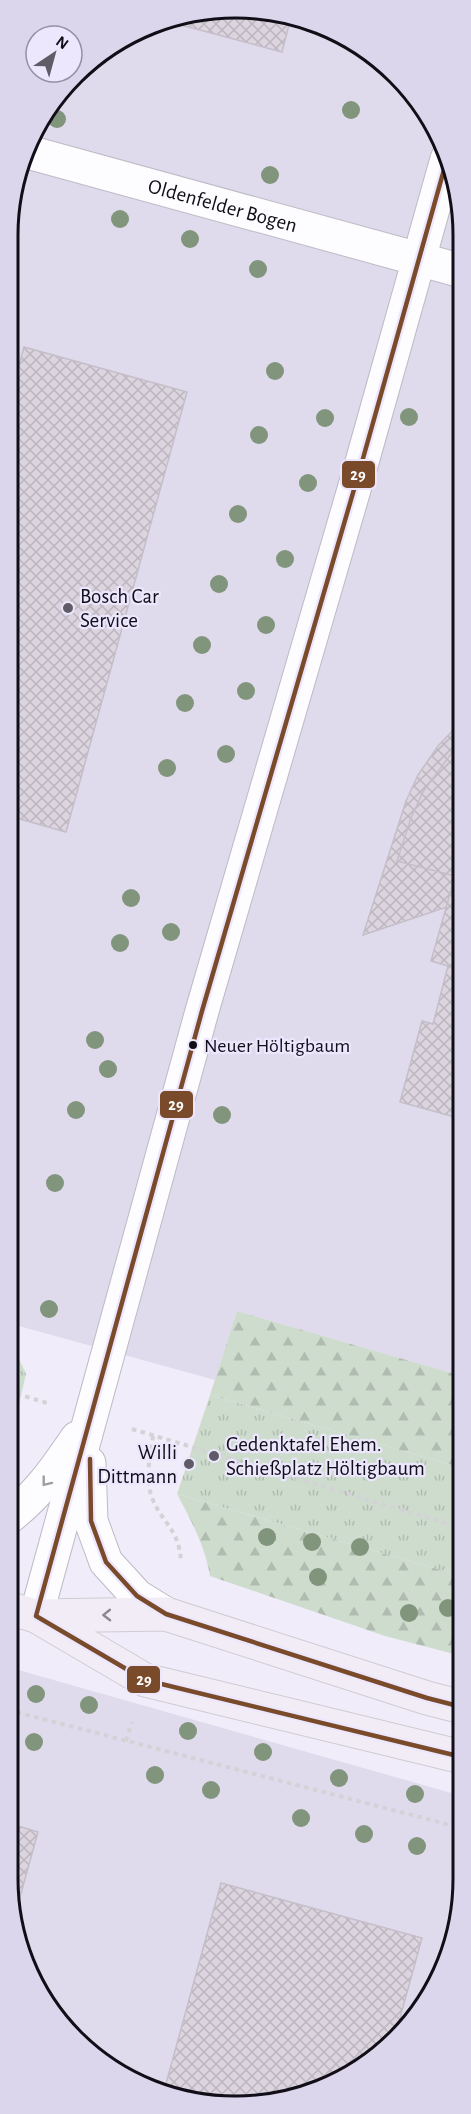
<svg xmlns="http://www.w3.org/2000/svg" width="471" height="2114" font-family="'Alegreya Sans',sans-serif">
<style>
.commercial{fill:#e0dbec}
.forest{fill:url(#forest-firs)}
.park{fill:url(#park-tufts)}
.building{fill:url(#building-cross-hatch);stroke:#c4bec9;stroke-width:1.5}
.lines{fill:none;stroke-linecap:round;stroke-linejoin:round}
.minor-casing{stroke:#bdbac5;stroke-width:35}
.major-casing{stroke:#ceccd3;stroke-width:35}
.path{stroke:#d3d2d6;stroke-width:4;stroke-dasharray:4.5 4.5;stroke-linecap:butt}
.minor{stroke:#fdfcfe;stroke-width:33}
.major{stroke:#f1ecf5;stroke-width:33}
.bus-1-casing{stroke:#ede7fe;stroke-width:9}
.bus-1{stroke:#7a4b2a;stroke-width:4.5}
.tree{fill:#80957c}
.oneway{stroke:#9f9da2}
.oneway2{stroke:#8c8892}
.poi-dot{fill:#5f5c67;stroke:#ede7fe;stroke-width:2}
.bus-dot{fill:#110e18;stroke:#ede7fe;stroke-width:2}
.labels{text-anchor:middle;stroke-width:4.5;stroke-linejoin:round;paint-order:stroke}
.bus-label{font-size:20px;fill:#110e18;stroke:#ede7fe;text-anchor:start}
.street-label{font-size:21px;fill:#110e18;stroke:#ede7fe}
.poi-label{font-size:21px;fill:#110e18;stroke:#ede7fe;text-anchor:start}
.rim{fill:none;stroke:#110e18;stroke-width:3}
.line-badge{stroke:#ede7fe;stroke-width:2}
.badge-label{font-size:16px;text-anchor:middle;font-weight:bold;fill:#fff}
</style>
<defs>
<pattern id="forest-firs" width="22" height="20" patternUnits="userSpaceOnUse" patternTransform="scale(1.5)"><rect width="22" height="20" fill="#cedcce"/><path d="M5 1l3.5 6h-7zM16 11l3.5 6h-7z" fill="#b0bcb0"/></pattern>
<pattern id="park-tufts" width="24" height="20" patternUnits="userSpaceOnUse" patternTransform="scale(1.5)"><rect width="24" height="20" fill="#cedcce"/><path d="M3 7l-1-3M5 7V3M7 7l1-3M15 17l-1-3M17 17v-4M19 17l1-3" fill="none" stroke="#b0bcb0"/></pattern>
<pattern id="building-cross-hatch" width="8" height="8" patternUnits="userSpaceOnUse" patternTransform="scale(1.5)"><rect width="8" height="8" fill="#dcd5e0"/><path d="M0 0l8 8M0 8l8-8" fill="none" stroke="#bcb6bf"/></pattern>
</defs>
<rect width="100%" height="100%" fill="#f0ecf9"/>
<!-- commercial -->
<g class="commercial">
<path d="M266,10l71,21 60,44 43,60 22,71v1170l-225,-65 -22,69 -207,-57 2,-1118 28,-84 59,-67 80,-39z"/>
<path d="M8,1667l454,129 -1,113 -28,83 -58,67 -67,36 -88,11 -85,-23 -71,-54 -39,-64 -17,-86z"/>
</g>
<!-- forest -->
<g class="forest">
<path d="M237,1311l225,65v92l-252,-73z"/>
<path d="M177,1494l285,82v80l-77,-20 -175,-60c-5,-30 -19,-56 -33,-82z"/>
</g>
<!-- park -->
<g class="park">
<path d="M8,1343l6,5 12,26 -14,59 -4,7z"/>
<path d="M210,1395l252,73v108l-285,-82z"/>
</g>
<!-- building -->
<g class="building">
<path d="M266,10l25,7 -9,35 -116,-31 11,-6z"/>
<path d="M24,347l163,45 -121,440 -57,-16v-415z"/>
<path d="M462,721v181l-99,33 43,-134 12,-26 20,-29z"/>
<path d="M462,739v380l-62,-17 22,-81 11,3 15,-58 -17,-5 24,-85 -58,-15 14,-43 12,-26z"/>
<path d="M8,1823l30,9 -23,83 -7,-37z"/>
<path d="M221,1883l201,55 -27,98 -20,23 -67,36 -88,11 -56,-15z"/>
</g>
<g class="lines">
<defs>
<g id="minor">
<path id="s1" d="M28,152l434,119"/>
<path d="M89,1463l2,58 15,41 31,34 29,18"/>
<path d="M8,1518c31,-24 47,-48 69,-80"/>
<path d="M36,1616l166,-605 160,-549 85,-303"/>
</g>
<g id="major">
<path d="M8,1608l28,8 109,64 317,77"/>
<path d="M36,1616l130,-2 261,84 35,9"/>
</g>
</defs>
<!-- minor casing -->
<use href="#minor" class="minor-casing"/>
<!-- major casing -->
<use href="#major" class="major-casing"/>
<!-- path -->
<g class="path">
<path d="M9,383l5,1"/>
<path d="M8,1391l42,13"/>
<path d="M132,1429l330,99"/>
<path d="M153,1436c-3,20 -8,42 -1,62 11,27 27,30 29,64"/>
<path d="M8,1710l454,118"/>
<path d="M126,1741l6,-19"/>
</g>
<!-- minor -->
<use href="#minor" class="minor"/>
<!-- major -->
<use href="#major" class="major"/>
<defs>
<g id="bus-1">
<path d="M447,159l-85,303 -160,549 -166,605 109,64 317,77"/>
<path d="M90,1459l1,62 15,41 31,34 29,18 261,84 35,9"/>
</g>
</defs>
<!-- bus-1 casing -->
<use href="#bus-1" class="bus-1-casing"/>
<!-- bus-1 -->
<use href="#bus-1" class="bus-1"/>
</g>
<!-- trees -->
<g class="tree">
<circle cx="351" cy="110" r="9"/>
<circle cx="57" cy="119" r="9"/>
<circle cx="270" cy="175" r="9"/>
<circle cx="120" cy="219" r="9"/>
<circle cx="190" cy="239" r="9"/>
<circle cx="258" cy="269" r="9"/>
<circle cx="275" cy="371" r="9"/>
<circle cx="409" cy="417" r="9"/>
<circle cx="325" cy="418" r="9"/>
<circle cx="259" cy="435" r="9"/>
<circle cx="308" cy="483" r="9"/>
<circle cx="238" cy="514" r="9"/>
<circle cx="285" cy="559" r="9"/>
<circle cx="219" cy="584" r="9"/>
<circle cx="266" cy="625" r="9"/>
<circle cx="202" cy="645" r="9"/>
<circle cx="246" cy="691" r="9"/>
<circle cx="185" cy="703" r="9"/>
<circle cx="226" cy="754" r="9"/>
<circle cx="167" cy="768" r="9"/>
<circle cx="131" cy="898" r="9"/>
<circle cx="171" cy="932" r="9"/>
<circle cx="120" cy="943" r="9"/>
<circle cx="95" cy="1040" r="9"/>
<circle cx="108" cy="1069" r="9"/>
<circle cx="76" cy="1110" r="9"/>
<circle cx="222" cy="1115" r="9"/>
<circle cx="55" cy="1183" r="9"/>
<circle cx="49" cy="1309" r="9"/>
<circle cx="267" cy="1537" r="9"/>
<circle cx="312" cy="1542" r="9"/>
<circle cx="360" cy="1547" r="9"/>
<circle cx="318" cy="1577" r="9"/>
<circle cx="448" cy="1608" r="9"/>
<circle cx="409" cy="1613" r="9"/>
<circle cx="36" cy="1694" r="9"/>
<circle cx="89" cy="1705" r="9"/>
<circle cx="188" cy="1731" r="9"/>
<circle cx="34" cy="1742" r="9"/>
<circle cx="263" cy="1752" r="9"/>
<circle cx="155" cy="1775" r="9"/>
<circle cx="339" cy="1778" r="9"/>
<circle cx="211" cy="1790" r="9"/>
<circle cx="415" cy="1794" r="9"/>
<circle cx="301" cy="1818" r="9"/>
<circle cx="364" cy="1834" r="9"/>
<circle cx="417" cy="1846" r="9"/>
</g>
<!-- one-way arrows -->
<defs><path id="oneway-chevron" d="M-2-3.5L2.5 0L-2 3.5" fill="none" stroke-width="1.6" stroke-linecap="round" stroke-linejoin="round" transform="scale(1.5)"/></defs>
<use class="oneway" href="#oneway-chevron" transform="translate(46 1482) rotate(128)"/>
<use class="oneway2" href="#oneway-chevron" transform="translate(107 1615) rotate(179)"/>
<!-- markers -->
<g class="poi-dot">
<circle cx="68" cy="608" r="6"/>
<circle cx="214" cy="1456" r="6"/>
<circle cx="189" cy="1464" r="6"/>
</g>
<circle class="bus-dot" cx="193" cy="1045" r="5"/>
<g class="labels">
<!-- bus labels -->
<g class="bus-label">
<text x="204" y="1052">Neuer Höltigbaum</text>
</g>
<!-- street labels -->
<g class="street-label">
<text dy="7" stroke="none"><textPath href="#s1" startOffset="202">Oldenfelder Bogen</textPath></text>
</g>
<!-- poi labels -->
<g class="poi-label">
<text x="80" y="603">Bosch Car<tspan x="80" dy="24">Service</tspan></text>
<text x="226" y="1451">Gedenktafel Ehem.<tspan x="226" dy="24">Schießplatz Höltigbaum</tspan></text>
<text x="177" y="1459" text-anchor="end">Willi<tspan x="177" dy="24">Dittmann</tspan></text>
</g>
</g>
<!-- crop -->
<path d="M0 0H471V2114H0ZM235 18H236A217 217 0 0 1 453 235V1879A217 217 0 0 1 236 2096H235A217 217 0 0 1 18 1879V235A217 217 0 0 1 235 18Z" fill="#dbd6ec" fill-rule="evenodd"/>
<path class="rim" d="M235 18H236A217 217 0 0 1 453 235V1879A217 217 0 0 1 236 2096H235A217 217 0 0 1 18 1879V235A217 217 0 0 1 235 18Z"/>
<g class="line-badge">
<rect x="341" y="460" width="35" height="29" rx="6" fill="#7a4b2a"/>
<rect x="159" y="1090" width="35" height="29" rx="6" fill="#7a4b2a"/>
<rect x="126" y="1665" width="35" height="29" rx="6" fill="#7a4b2a"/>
</g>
<g class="badge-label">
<text x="358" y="480">29</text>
<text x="176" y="1110">29</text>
<text x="144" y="1685">29</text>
</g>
<!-- north arrow -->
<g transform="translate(54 54) rotate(36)"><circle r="28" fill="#ede7fe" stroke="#9590a2" stroke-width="1.5"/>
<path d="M0-4.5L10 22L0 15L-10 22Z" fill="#5f5c67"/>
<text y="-9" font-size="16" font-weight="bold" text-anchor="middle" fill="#110e18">N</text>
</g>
</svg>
